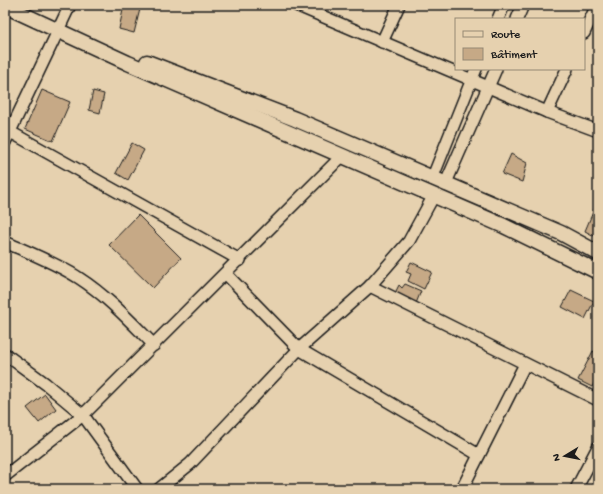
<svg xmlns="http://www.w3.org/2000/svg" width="603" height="494" font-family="'Gochi Hand',sans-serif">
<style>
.building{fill:#c6a986;stroke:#1c1c1c}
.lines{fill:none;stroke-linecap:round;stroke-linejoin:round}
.minor-casing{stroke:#1c1c1c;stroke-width:14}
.major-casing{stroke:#1c1c1c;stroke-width:17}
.minor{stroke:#e6d1af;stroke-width:11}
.major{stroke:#e6d1af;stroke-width:14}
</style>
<rect width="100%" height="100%" fill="#e6d1af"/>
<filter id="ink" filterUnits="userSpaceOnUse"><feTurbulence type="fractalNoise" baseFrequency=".025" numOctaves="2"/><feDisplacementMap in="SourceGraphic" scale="8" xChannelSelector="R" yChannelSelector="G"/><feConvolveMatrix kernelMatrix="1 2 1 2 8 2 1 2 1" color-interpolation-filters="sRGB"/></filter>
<g filter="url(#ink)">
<!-- building -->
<g class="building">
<path d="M124,5h17l-7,28 -15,-4z"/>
<path d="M42,90l28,12 -17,39 -28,-12z"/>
<path d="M93,91l11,3 -4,19 -11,-3z"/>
<path d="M132,143l12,7 -16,30 -12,-7z"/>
<path d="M511,154l16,9 -5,19 -20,-8z"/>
<path d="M598,200v38l-13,-7z"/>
<path d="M138,215l43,43 -28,30 -44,-43z"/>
<path d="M411,262l21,10 -8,17 -16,-8 3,-7 -5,-2z"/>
<path d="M405,284l16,7 -6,15 -22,-9 6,-12 3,3z"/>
<path d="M571,290l23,11 -9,18 -23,-12z"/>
<path d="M593,351l5,3v22l-6,11 -14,-7z"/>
<path d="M45,394l11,15 -17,14 -12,-15z"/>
</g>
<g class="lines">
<defs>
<g id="minor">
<path d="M296,5l251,107 51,19"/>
<path d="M498,19l6,-14"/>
<path d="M517,19l6,-14"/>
<path d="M61,24l9,-19"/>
<path d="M584,33l13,-28"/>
<path d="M382,42l17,-37"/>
<path d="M547,112l20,-43"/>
<path d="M5,129l235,131"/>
<path d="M5,142l53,-111"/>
<path d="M432,179l44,-110"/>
<path d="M445,185l51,-116"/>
<path d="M5,242c25,11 51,21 74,36 28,18 52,44 75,67"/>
<path d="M226,274l73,75 180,106"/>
<path d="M370,286l228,114"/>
<path d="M5,354l41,30 37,31 54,74"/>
<path d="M5,476l78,-61 260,-260"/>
<path d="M159,489l31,-25 109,-115 71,-63 39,-45 24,-44"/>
<path d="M462,489l63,-125"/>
<path d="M576,489l22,-42"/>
</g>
<g id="major">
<path d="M5,6l123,57 376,163 94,46"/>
<path d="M147,62l148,57 266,114 37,20"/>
</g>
</defs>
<!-- minor casing -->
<use href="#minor" class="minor-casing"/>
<!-- major casing -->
<use href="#major" class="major-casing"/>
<!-- minor -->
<use href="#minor" class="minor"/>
<!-- major -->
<use href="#major" class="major"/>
</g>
</g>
<!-- margin -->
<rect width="603" height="494" fill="none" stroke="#e6d1af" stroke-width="20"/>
<rect x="10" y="10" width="583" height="474" fill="none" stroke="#1c1c1c" stroke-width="1.5" filter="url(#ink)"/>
<!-- legend -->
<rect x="455" y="18" width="130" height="52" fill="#e6d1af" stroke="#958974"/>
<rect x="463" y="31" width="20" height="6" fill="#e6d1af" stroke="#958974"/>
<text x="491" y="38" font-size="12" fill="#1c1c1c">Route</text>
<rect x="463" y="48" width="20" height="12" fill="#c6a986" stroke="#958974"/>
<text x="491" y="58" font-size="12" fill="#1c1c1c">Bâtiment</text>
<!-- north arrow -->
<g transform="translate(565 456) rotate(260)" stroke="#e6d1af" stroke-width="3" paint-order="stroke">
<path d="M0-3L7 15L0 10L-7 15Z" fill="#1c1c1c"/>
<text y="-6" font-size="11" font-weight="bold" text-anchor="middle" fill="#1c1c1c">N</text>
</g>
</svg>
